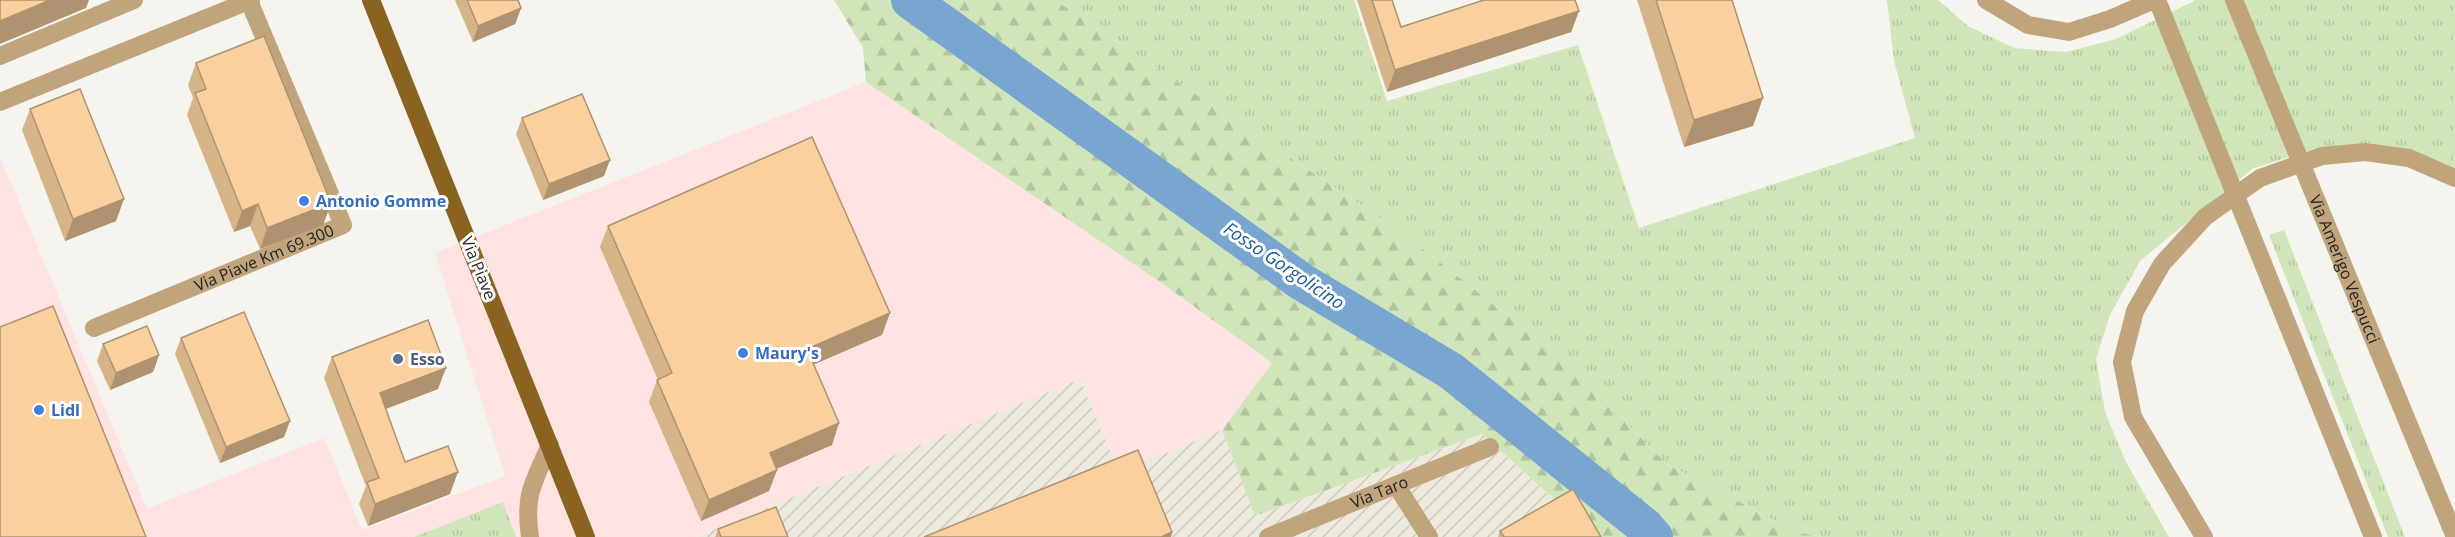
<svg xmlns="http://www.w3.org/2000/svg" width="2455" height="537" font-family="'Open Sans',sans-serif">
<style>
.commercial{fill:#fee3e2}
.industrial{fill:url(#industrial-furrows)}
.grass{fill:url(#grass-tufts)}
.forest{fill:url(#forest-firs)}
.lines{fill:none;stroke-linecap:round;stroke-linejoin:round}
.canal{stroke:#78a6d1;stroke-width:38}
.minor{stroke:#bfa47c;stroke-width:18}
.major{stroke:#89631f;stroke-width:18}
.minor-bridge{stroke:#bfa47c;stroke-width:18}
.wall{fill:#d7b488}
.shaded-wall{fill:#af926f}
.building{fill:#fad19e;stroke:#af926f;stroke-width:1.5}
.shop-dot{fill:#3f7fe0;stroke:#fff;stroke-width:2}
.service-dot{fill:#5c6f8a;stroke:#fff;stroke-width:2}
.labels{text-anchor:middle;stroke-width:6;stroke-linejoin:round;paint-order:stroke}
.shop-label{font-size:16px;font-weight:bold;fill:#366cbe;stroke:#fff;text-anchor:start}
.street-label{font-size:16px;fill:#222220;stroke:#fff}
.service-label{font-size:16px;font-weight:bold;fill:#4e5e75;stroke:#fff;text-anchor:start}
.water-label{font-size:18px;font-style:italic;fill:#145b91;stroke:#fff}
</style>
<defs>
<pattern id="industrial-furrows" width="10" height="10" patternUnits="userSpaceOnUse" patternTransform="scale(1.5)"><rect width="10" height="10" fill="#edeadd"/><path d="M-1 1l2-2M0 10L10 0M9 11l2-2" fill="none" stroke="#cbc8bd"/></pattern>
<pattern id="grass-tufts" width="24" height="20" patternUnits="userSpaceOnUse" patternTransform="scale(1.5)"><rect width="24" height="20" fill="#d0e6ba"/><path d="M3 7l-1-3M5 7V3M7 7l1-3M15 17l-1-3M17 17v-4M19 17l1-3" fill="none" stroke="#b2c5a0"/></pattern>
<pattern id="forest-firs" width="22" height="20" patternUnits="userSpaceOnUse" patternTransform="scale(1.5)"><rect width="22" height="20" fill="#d0e6ba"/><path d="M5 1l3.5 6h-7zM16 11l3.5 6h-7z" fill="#b2c5a0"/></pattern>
</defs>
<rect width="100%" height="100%" fill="#f5f4ee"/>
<!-- commercial -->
<path class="commercial" d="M866,82l297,202 109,79 -50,67 -103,43 -39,-94 -384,158h-696v-380l147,352 177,-71 38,92 143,-54 -70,-223z"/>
<!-- industrial -->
<path class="industrial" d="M1080,379l39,93 103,-42 33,86 227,-82 114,103h-900z"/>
<!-- grass -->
<g class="grass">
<path d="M1055,0h299l33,101 191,-56 61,183 276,-90 -21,-77 -7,-61h51l30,26 46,22 52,4 50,-13 80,-39h259v168l-41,-17 -49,-8 -48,5 -65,21 -112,92 -30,54 -14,44 9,53 20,48 44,77h-347l-26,-5 -131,-69 -91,-95 -170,-134z"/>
<path d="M2284,230l121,307h-17l-119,-302z"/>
<path d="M503,502l13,35h-102z"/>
</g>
<!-- forest -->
<path class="forest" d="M834,0h221l349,234 170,134 91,95 131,69 26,5h-226l-114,-103 -227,82 -33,-86 50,-67 -109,-79 -297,-202 -3,-34z"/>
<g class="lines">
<!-- canal -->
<path class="canal" d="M910,0l392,282 149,89 193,155 10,11"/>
<!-- minor -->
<g class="minor">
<path d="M1986,0l42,25 41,7 41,-13 44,-19"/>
<path d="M0,56l134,-56"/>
<path d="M0,102l251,-102"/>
<path id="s1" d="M94,328l249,-103 -94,-224"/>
<path d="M1396,485l33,52"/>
<path d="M530,537c-6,-43 3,-53 20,-92"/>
<path id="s2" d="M1268,537l222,-90"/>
<path d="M2204,537l-71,-120 -11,-55 13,-51 27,-47 43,-47 55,-39 62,-22 43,-4 44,6 46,20"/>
</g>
<!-- major -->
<path class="major" d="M371,0l215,537"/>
<!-- minor-bridge -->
<g class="minor-bridge">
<path d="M2157,0l216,537"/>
<path id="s3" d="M2234,0l221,537"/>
</g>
</g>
<!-- wall -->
<g class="wall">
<path d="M455,0h63l3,8 -6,16 -42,18z"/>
<path d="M1357,0h35l9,27 178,-16 -8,21 -184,60z"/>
<path d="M1637,0h95l21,126 -69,21z"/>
<path d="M196,63l135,140 -8,22 -63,24 -10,-23 -16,6 -47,-117 6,-17 -5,-13z"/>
<path d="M30,109l86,112 -51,20 -43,-111z"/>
<path d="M522,118l82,58 -61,24 -27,-66z"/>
<path d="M608,226l274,109 -69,29 19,81 -56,24 -7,22 -68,30 -52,-119 8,-22h1l-58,-133z"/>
<path d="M181,338l103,99 -64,26 -45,-109z"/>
<path d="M103,344l56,11 -6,17 -43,18 -13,-29z"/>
<path d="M332,357l106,32 -52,20 19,53 45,32 -82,32 -9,-22 7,-18 -42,-108z"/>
<path d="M718,529l70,8h-73z"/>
<path d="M1500,531l101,6h-103z"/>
</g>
<!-- shaded-wall -->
<g class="shaded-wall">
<path d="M50,0h39l-3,8 -86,36v-23z"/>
<path d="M521,8l-6,16 -42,18 5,-16z"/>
<path d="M1579,11l-8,21 -184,60 8,-22z"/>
<path d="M1763,98l-10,28 -69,21 10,-27z"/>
<path d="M610,160l-6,16 -61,24 6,-16z"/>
<path d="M124,199l-8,22 -51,20 8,-22z"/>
<path d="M331,203l-8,22 -63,24 7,-21z"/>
<path d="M258,204l-8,22 -16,6 8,-21z"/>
<path d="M890,313l-8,22 -83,36 8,-22z"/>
<path d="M159,355l-6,17 -43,18 6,-17z"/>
<path d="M446,368l-8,21 -66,25 8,-21z"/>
<path d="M290,421l-6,16 -64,26 6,-16z"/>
<path d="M839,423l-7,22 -70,30 8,-22z"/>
<path d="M777,470l-8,21 -68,30 8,-21z"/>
<path d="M458,472l-8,22 -82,32 7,-22z"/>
<path d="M1172,532l-1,5h-10z"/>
</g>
<!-- building -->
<g class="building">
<path d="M0,0h50l-50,21z"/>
<path d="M467,0h51l3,8 -43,18z"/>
<path d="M1372,0h20l9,27 83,-27h91l4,11 -184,59z"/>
<path d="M1656,0h76l31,98 -69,22z"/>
<path d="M264,36l67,167 -64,25 -9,-24 -16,7 -47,-118 11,-4 -10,-26z"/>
<path d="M80,89l44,110 -51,20 -43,-110z"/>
<path d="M582,94l28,66 -61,24 -27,-66z"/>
<path d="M812,137l78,176 -83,36 32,74 -69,30 7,17 -68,30 -52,-120 15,-7 -64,-147z"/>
<path d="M53,306l93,231h-146v-210z"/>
<path d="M244,312l46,109 -64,26 -45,-109z"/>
<path d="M428,320l18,48 -66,25 25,69 43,-16 10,26 -83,32 -8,-22 12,-4 -47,-121z"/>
<path d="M147,326l12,29 -43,18 -13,-29z"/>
<path d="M1138,450l34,82 -11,5h-237z"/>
<path d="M1573,489l28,48h-97l-4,-6z"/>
<path d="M776,507l12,30h-67l-3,-8z"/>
</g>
<!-- markers -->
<g class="shop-dot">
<circle cx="304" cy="201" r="6"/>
<circle cx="743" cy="353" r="6"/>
<circle cx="39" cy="410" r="6"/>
</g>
<circle class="service-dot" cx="398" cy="359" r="6"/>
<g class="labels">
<!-- shop labels -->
<g class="shop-label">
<text x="316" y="207">Antonio Gomme</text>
<text x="755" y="359">Maury's</text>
<text x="51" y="416">Lidl</text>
</g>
<!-- street labels -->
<g class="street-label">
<text dy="6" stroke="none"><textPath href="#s1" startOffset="184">Via Piave Km 69.300</textPath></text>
<text transform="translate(479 268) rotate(68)" y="6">Via Piave</text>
<text dy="6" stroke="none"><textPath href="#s3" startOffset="291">Via Amerigo Vespucci</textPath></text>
<text dy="6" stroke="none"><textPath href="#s2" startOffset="120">Via Taro</textPath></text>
</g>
<!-- service labels -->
<g class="service-label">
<text x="410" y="365">Esso</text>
</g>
<!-- water labels -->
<g class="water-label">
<text transform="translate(1284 266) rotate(34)" y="6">Fosso Gorgolicino</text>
</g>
</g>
</svg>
